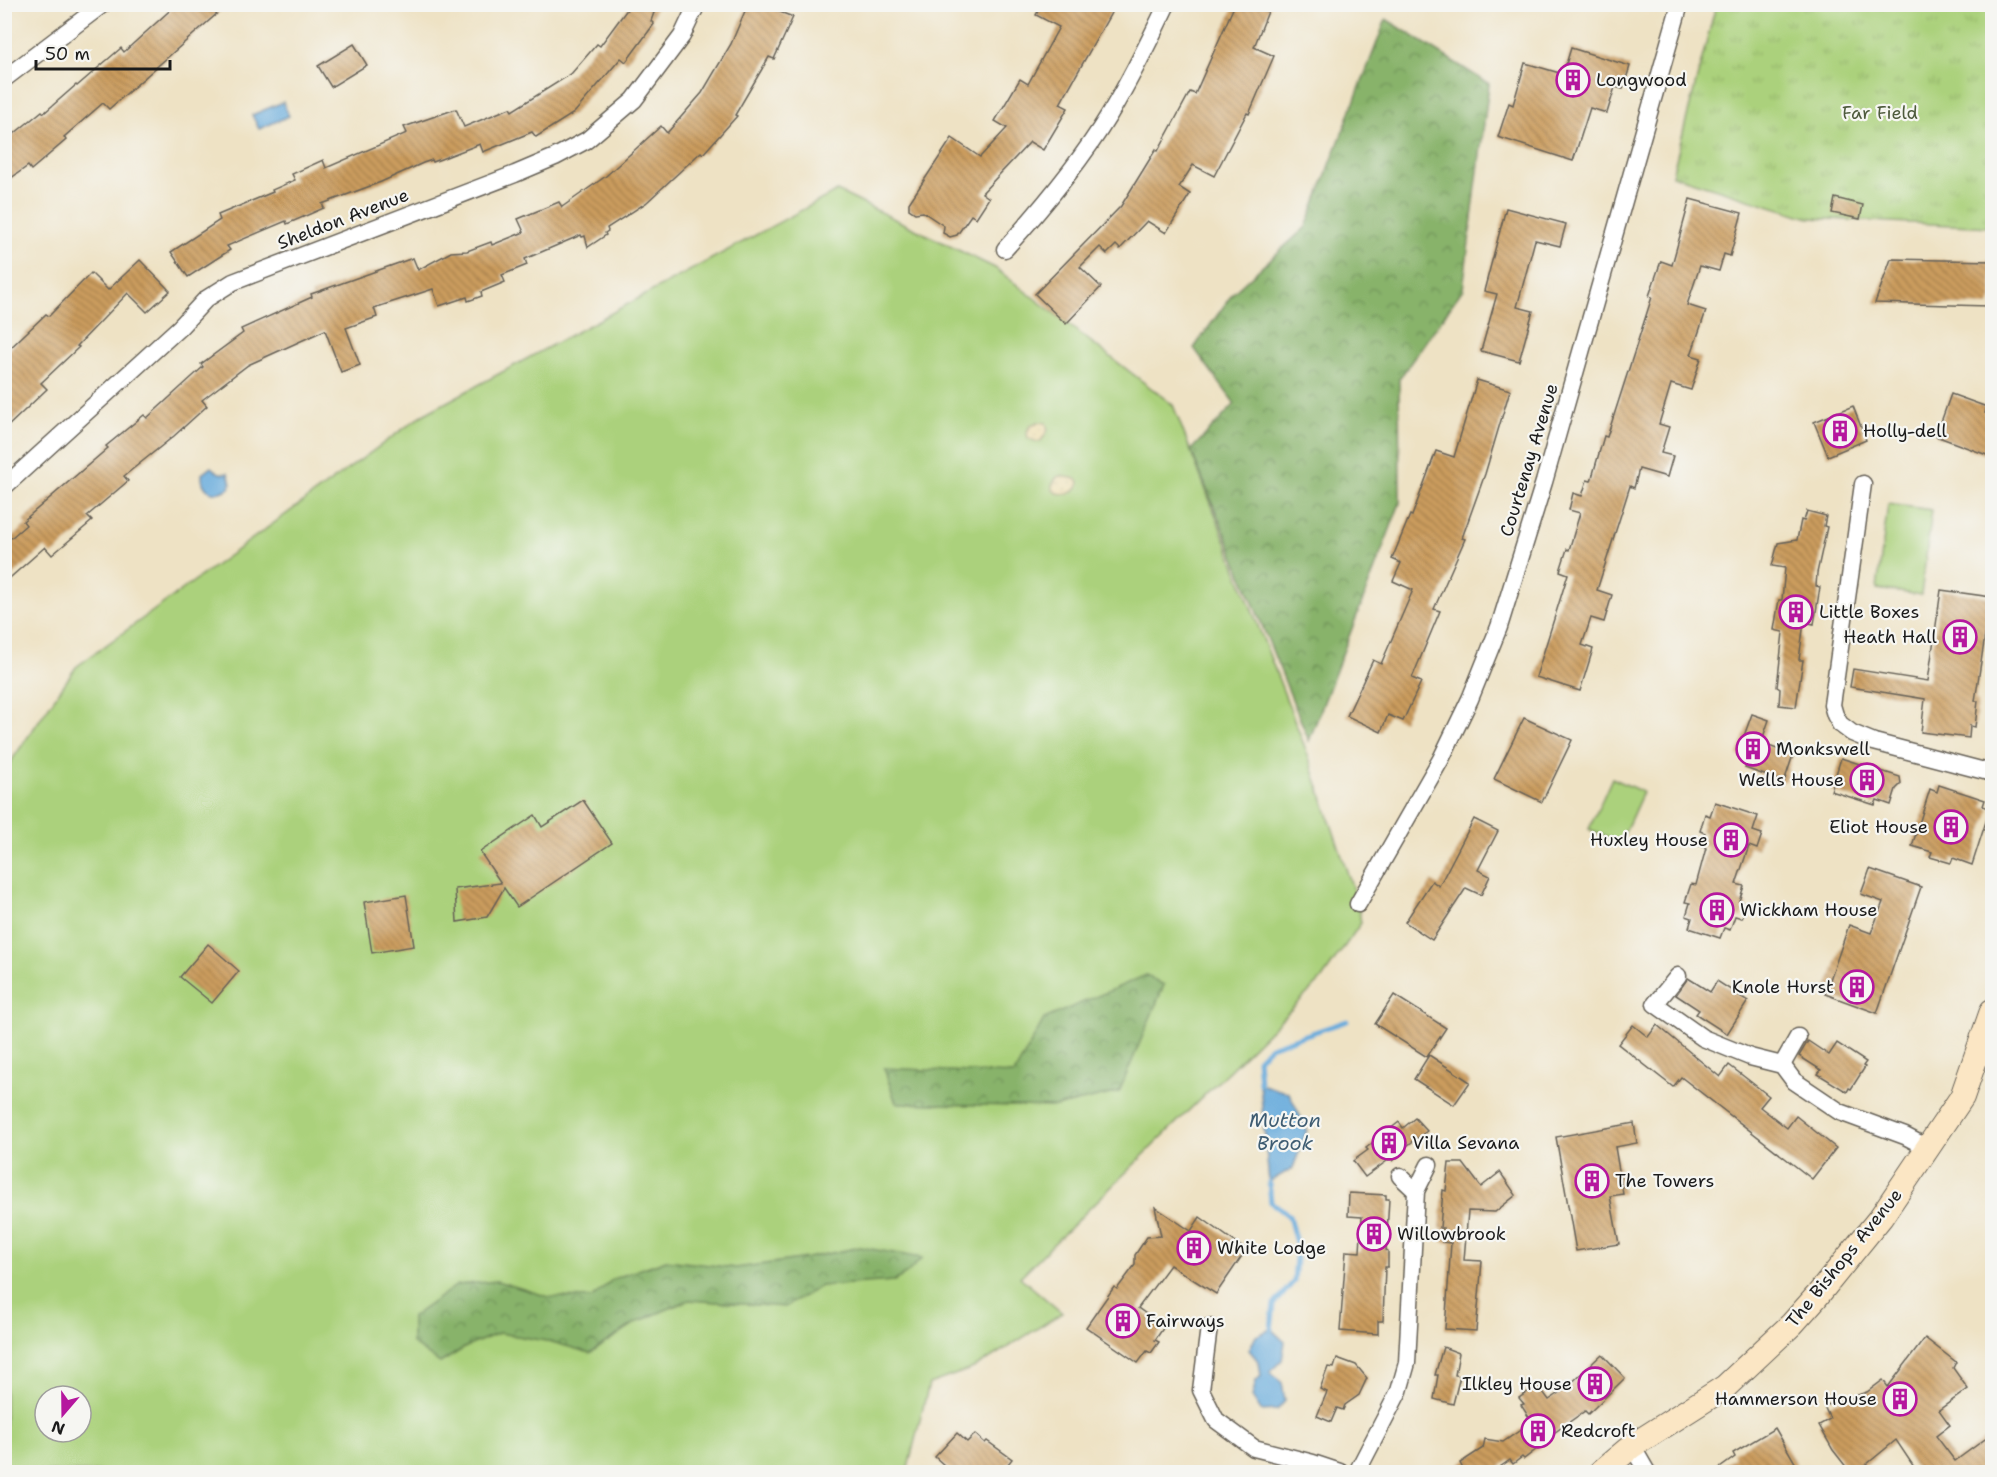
<svg xmlns="http://www.w3.org/2000/svg" width="1997" height="1477" font-family="'Shantell Sans',sans-serif">
<style>
.grass{fill:#abd17b;stroke:#64764c;stroke-width:1.5;fill-rule:evenodd}
.forest{fill:url(#forest-crowns);stroke:#526844;stroke-width:1.5}
.sand{fill:url(#sand-dots);stroke:#857b5d;stroke-width:1.5}
.park{fill:url(#park-tufts);stroke:#64764c;stroke-width:1.5}
.water{fill:#67abdc;stroke:#42647c;stroke-width:1.5}
.lines{fill:none;stroke-linecap:round;stroke-linejoin:round}
.stream{stroke:#67abdc;stroke-width:5}
.building{fill:url(#building-back-hatch)}
.street-casing{stroke:#666157;stroke-width:19}
.secondary-casing{stroke:#666157;stroke-width:26}
.street{stroke:#fff;stroke-width:16}
.secondary{stroke:#fbe6c4;stroke-width:24}
.labels{text-anchor:middle;stroke-width:4.5;stroke-linejoin:round;paint-order:stroke}
.poi-label{font-size:18px;fill:#1c1c1c;stroke:#f6f6f2;text-anchor:start}
.park-label{font-size:18px;fill:#4e5b3d;stroke:#f6f6f2}
.street-label{font-size:18px;fill:#1c1c1c;stroke:#f6f6f2}
.water-label{font-size:20px;font-style:italic;fill:#3e5c72;stroke:#f6f6f2}
</style>
<defs>
<pattern id="forest-crowns" width="20" height="18" patternUnits="userSpaceOnUse" patternTransform="scale(1.5)"><rect width="20" height="18" fill="#88b36b"/><path d="M2 6a3 3 0 1 1 6 0M12 15a3 3 0 1 1 6 0" fill="none" stroke="#6e9157"/></pattern>
<pattern id="sand-dots" width="8" height="8" patternUnits="userSpaceOnUse" patternTransform="scale(1.5)"><rect width="8" height="8" fill="#eeda9e"/><path d="M2 2h.1M6 6h.1" fill="none" stroke="#ccba88" stroke-width="1.8" stroke-linecap="round"/></pattern>
<pattern id="park-tufts" width="24" height="20" patternUnits="userSpaceOnUse" patternTransform="scale(1.5)"><rect width="24" height="20" fill="#abd17b"/><path d="M3 7l-1-3M5 7V3M7 7l1-3M15 17l-1-3M17 17v-4M19 17l1-3" fill="none" stroke="#93b36a"/></pattern>
<pattern id="building-back-hatch" width="6" height="6" patternUnits="userSpaceOnUse" patternTransform="scale(1.5)"><rect width="6" height="6" fill="#cb9c5d"/><path d="M-1 5l2 2M0 0l6 6M5-1l2 2" fill="none" stroke="#a47e4c"/></pattern>
</defs>
<rect width="100%" height="100%" fill="#f6f6f2"/>
<filter id="ink" filterUnits="userSpaceOnUse"><feTurbulence type="fractalNoise" baseFrequency=".0167" numOctaves="2"/><feDisplacementMap in="SourceGraphic" scale="12" xChannelSelector="R" yChannelSelector="G"/><feConvolveMatrix kernelMatrix="1 2 1 2 8 2 1 2 1" color-interpolation-filters="sRGB"/></filter>
<filter id="wash" filterUnits="userSpaceOnUse"><feTurbulence type="fractalNoise" baseFrequency=".008" numOctaves="4" result="noise"/><feDisplacementMap in="SourceGraphic" scale="24" xChannelSelector="R" yChannelSelector="G"/><feGaussianBlur stdDeviation="1.35" result="paint"/><feColorMatrix in="noise" values="0 0 0 0 0 0 0 0 0 0 0 0 0 0 0 0 0 1.4 0 .05"/><feComposite in="paint" operator="in"/></filter>
<g filter="url(#wash)">
<rect width="100%" height="100%" fill="#eee2c4"/>
<!-- grass -->
<g class="grass">
<path d="M837,191l158,77 178,137 136,353 49,146 3,19 -40,57 -301,297 42,36 -86,54 -47,17 -22,88h-902v-702l71,-103 345,-251zM45,1396h36v36h-36z"/>
<path d="M1888,504l44,6 -11,85 -44,-6z"/>
<path d="M1612,778l31,14 -23,51 -31,-14z"/>
</g>
<!-- forest -->
<g class="forest">
<path d="M1386,19l103,65 -26,205 -64,90 1,124 -91,238 -118,-291 44,-46 -41,-56 39,-55 73,-66z"/>
<path d="M1146,975l18,10 -45,107 -63,15 -160,-4 -12,-35 130,6 30,-55z"/>
<path d="M860,1247l62,11 -16,16 -12,7 -73,5 -36,21 -96,-7 -52,22 -47,31 -38,-11 -53,-9 -33,14 -26,16 -28,-20v-26l45,-32 40,-4 52,16 43,1 21,-19 53,-19 70,8 71,-10z"/>
</g>
<!-- sand -->
<g class="sand">
<path d="M1038,422l8,1 2,7 -7,11 -4,1 -9,-4c-3,-9 2,-13 10,-16z"/>
<path d="M1061,476l15,3 3,3c-1,11 -13,13 -22,11l-4,-3 -1,-5 5,-8z"/>
</g>
<!-- park -->
<path class="park" d="M1716,5h276v222l-183,-9 -137,-43z"/>
<!-- water -->
<g class="water">
<path d="M283,102l6,14 -30,13 -7,-14z"/>
<path d="M211,467c6,5 9,8 17,6l3,10 -2,5c-14,9 -28,4 -27,-14z"/>
<path d="M1260,1084l29,9 18,37 -14,38 -24,14z"/>
<path d="M1271,1329l14,13 -3,18 -12,12 12,11 3,18 -8,9 -16,1 -9,-14 4,-16 5,-5 -2,-14 -10,-12 7,-14z"/>
</g>
<g class="lines">
<!-- stream -->
<g class="stream">
<path d="M1260,1084l-2,-25 12,-12 77,-26"/>
<path d="M1269,1182l2,20 18,14 8,31 -3,34 -20,24 -3,24"/>
</g>
</g>
<g id="blocks">
<!-- building -->
<g class="building">
<path d="M177,4h51l-119,105 -6,-6 -39,34 2,3 -35,30 -3,-4 -24,17v-41l38,-31 2,2 32,-28 1,1 44,-38 3,4z"/>
<path d="M631,4h26l-6,17 3,3 -28,38 -5,-4 -47,55 -38,24 -4,-5 -49,20 -3,-8 -47,18 -1,-2 -9,3 -42,19 -59,22 2,4 -37,16 -1,-3 -59,25 3,4 -42,27 -17,-25 49,-32 -2,-5 55,-23 -1,-2 23,-10 -3,-6 31,-14 3,8 81,-35 -3,-6 52,-18 8,18 46,-19 2,3 59,-37 26,-30 3,2z"/>
<path d="M748,4h35l-3,8 13,5 -19,42 -5,-2 -34,58 2,1 -34,38 -2,-2 -55,51 -39,25 1,3 -3,2 1,2 -18,12 -3,-11 -3,1 -1,-2 -56,24 2,6 -25,10 3,7 -24,10 1,4 -14,5 -1,-4 -28,9 -6,-17 -59,19 3,9 -31,11 14,37 -19,7 -16,-42 -77,35 -46,35 5,6 -33,30 -50,40 4,5 -41,35 5,5 -40,34 -7,-8 -41,36v-39l22,-19 -3,-4 85,-73 -2,-2 38,-31 3,3 56,-51 -2,-3 42,-31 -2,-4 71,-32 -1,-3 102,-36 5,12 33,-18 16,-1 24,-9 1,3 32,-13 -6,-13 41,-17 3,5 44,-31 55,-50 6,7 35,-40 29,-49z"/>
<path d="M1042,4h74l-56,100 8,4 -25,42 -13,-8 -48,51 7,5 -13,20 -5,-3 -14,20 -7,2 -7,-4 1,-7 -21,-14 -8,1 -6,-4v-6l43,-65 28,19 27,-29 -12,-7 25,-42 8,5 31,-57 -23,-12z"/>
<path d="M1235,4h36l-17,43 20,9 -25,58 -2,-1 -33,63 -21,-11 -14,22 11,7 -24,39 -19,-12 -27,28 -4,-4 -9,9 -7,-7 -20,20 21,20 -35,37 -31,-30 86,-88 35,-57 2,2 32,-59 5,2z"/>
<path d="M354,44l13,21 -36,22 -13,-21z"/>
<path d="M1571,48l59,18 -7,23 -8,-2 -8,26 -17,-5 -17,53 -75,-24 11,-34 4,2 12,-42 38,11z"/>
<path d="M1835,198l28,7 -3,14 -28,-6z"/>
<path d="M1690,199l52,14 -12,43 -6,-2 -5,17 -19,-5 -13,39 19,6 -15,44 10,3 -10,32 -20,-6 -12,40 10,3 -8,26 12,3 -6,21 -28,-8 -5,19 -4,-2 -33,104 15,5 -8,27 -13,-4 -9,27 11,4 -13,42 -44,-14 32,-103 -8,-3 7,-22 2,1 11,-37 -11,-3 4,-17 9,3 5,-16 4,1 13,-45 3,1 45,-140 -3,-1 12,-35 11,4z"/>
<path d="M1506,208l60,16 -6,22 -25,-6 -18,67 16,4 -14,50 -38,-10 16,-57 -13,-3z"/>
<path d="M1891,259l101,2v36l-3,9 -114,-3z"/>
<path d="M140,260l30,31 -23,21 -19,-19 -51,53 2,1 -38,36 6,6 -43,41v-76l42,-40 3,2 42,-43 17,17z"/>
<path d="M1477,380l33,10 -25,84 -23,64 3,1 -31,70 6,2 -28,67 9,4 -18,39 -15,-6 -7,17 -34,-16 26,-56 8,4 32,-74 -20,-9 8,-18 -9,-4 18,-44 2,1 24,-65 18,6z"/>
<path d="M1951,394l36,13 -2,6 7,3v41l-56,-21z"/>
<path d="M1853,406l13,34 -38,16 -14,-34z"/>
<path d="M1807,511l19,5 -2,10 3,1 -10,46 -1,13 4,1 -6,37 -10,-2 -5,38h4l-7,47 -17,-2 1,-16 -3,-2 6,-55 -9,-2 5,-30h3l3,-32 -13,-2 6,-23 19,-3 4,-20 3,1z"/>
<path d="M1941,590l50,7 -16,104h3l-3,26 -5,-1 -1,12 -48,-6 4,-33 -75,-12 3,-18 75,12z"/>
<path d="M1752,714l17,6 -8,23 32,12 -9,27 -39,-14 4,-8 -12,-5z"/>
<path d="M1524,718l48,22 -30,62 -48,-23z"/>
<path d="M1841,758l59,19 1,7 -5,5 -5,16 -14,-5 -2,5 -44,-14z"/>
<path d="M1939,785l46,15 -2,6 7,3 -18,56 -19,-7 -2,5 -21,-6 2,-5 -20,-6 18,-57 7,3z"/>
<path d="M583,800l29,43 -95,64 -13,-19 -17,29 -30,5 -2,-33 46,-6 -21,-31 55,-37 7,12z"/>
<path d="M1715,802l43,14 -5,15 9,3 -5,15 -8,-3 -13,38 8,2 -5,15 8,3 -5,14 -7,-2 -5,14 -6,-2 -4,10 -31,-10 3,-10 -6,-2 4,-13 -5,-1 6,-18 5,1 10,-37 -6,-2 5,-13 -5,-2 5,-17 5,2z"/>
<path d="M1474,819l24,12 -20,39 12,6 -9,19 -15,-7 -34,52 -27,-18 27,-41 7,5z"/>
<path d="M1870,869l51,18 -44,126 -52,-19 24,-69 22,8 12,-31 -22,-8z"/>
<path d="M406,895l8,51 -42,7 -8,-51z"/>
<path d="M208,944l31,27 -27,32 -32,-26z"/>
<path d="M1688,978l22,14 7,-11 31,20 -21,33 -31,-20 3,-4 -23,-15z"/>
<path d="M1394,995l52,33 -19,29 -52,-33z"/>
<path d="M1633,1025l15,12 9,-12 63,52 9,-12 40,31 -9,11 27,21 9,-12 40,32 -24,31 -131,-102 -8,10 -55,-43z"/>
<path d="M1808,1041l21,14 8,-12 29,19 -3,4 2,1 -14,22 -2,-1 -2,4 -29,-18 3,-4 -22,-14z"/>
<path d="M1429,1055l41,27 -16,23 -40,-26z"/>
<path d="M1415,1118l12,13 -23,17 2,2 -13,11 -2,-3 -26,19 -12,-16 15,-11 -2,-2 33,-26 4,6z"/>
<path d="M1634,1123l3,20 -22,4 8,47 -13,2 9,48 -43,7 -20,-114z"/>
<path d="M1449,1163h14l18,24 19,-15 16,23 -21,17 -27,-1 -4,49 18,1 -6,70 -31,-2 6,-86 -9,-1 1,-14h-3l3,-38 3,1z"/>
<path d="M1349,1193l37,2v4h3l-3,51 2,1v16h-3l-2,54h-5v13l-38,-3 6,-80 14,1 2,-35 -14,-1z"/>
<path d="M1155,1207l36,24 9,-14 46,33 -30,44 -46,-29 -32,43 26,19 -9,13 4,2 -8,11 -4,-2 -9,12 -52,-36 28,-40 3,2 18,-24v-10l12,-18 14,-1z"/>
<path d="M1925,1338l31,24 -3,6 15,21 -29,21 11,15 -14,11 19,25 37,-27v39h-74l-22,-33 -40,33h-5l-18,-23 -14,-25 11,-6 -6,-13 43,-14 16,-12 5,7z"/>
<path d="M1443,1347l16,6 -4,22 5,1 -7,28 -19,-5 4,-24h-3z"/>
<path d="M1602,1354l23,24 -37,36 -3,-3 -41,29 2,2 -22,17 -2,-2 -9,7 -3,-4 -19,13h-26l-5,-10 23,-15 2,-9 18,3 29,-20 -11,-17 3,-1 -5,-6 19,-13 11,15 15,-10z"/>
<path d="M1337,1358l19,7 11,13 -8,17 -14,10 -2,5 -6,-2 -6,14 -14,-6 10,-24 -7,-3 8,-22 6,1z"/>
<path d="M1775,1428l26,45h-88l22,-16 -2,-4z"/>
<path d="M957,1433l10,9 8,-8 10,9 2,-2 25,18 -11,14h-48l-18,-16z"/>
</g>
</g>
</g>
<g filter="url(#ink)">
<use href="#blocks" fill-opacity="0" stroke="#666157" stroke-width="1.5"/>
<g class="lines">
<defs>
<g id="street">
<path d="M4,79l99,-75"/>
<path d="M1005,249c38,-42 75,-86 104,-134 22,-36 40,-73 58,-111"/>
<path d="M1863,484l-31,221 3,10 5,9 12,9 22,9 118,31"/>
<path d="M4,487l176,-160 26,-28 27,-17 282,-108 40,-17 32,-17 47,-40 48,-64 15,-32"/>
<path d="M1358,904l83,-145 29,-60 29,-72 45,-145 136,-478"/>
<path d="M1678,976l-23,28 48,34 47,19 32,8 12,16 46,31 65,24 23,12"/>
<path d="M1782,1065l16,-28"/>
<path d="M1400,1176l16,15"/>
<path d="M1209,1327l-8,63 15,30 38,28 59,15 27,9"/>
<path d="M1632,1446l15,26"/>
<path d="M1357,1472l42,-81 8,-28 9,-172 13,-26"/>
</g>
<path id="secondary" d="M1601,1472l31,-26 93,-59 67,-63 25,-28 64,-79 81,-120 30,-86"/>
</defs>
<!-- street casing -->
<use href="#street" class="street-casing"/>
<!-- secondary casing -->
<use href="#secondary" class="secondary-casing"/>
<!-- street -->
<use href="#street" class="street"/>
<!-- secondary -->
<use href="#secondary" class="secondary"/>
</g>
</g>
<!-- icons -->
<defs>
<symbol id="building-ring" viewBox="-11 -11 22 22"><circle r="9.5" fill="#f6f6f2" stroke="#b5179e" stroke-width="1.5"/><path d="M-4-6H4V6H1V3H-1V6H-4ZM-2.5-4.3h1.7v1.8h-1.7ZM.8-4.3h1.7v1.8H.8ZM-2.5-1h1.7V.8h-1.7ZM.8-1h1.7V.8H.8Z" fill="#b5179e"/></symbol>
</defs>
<g fill-rule="evenodd">
<use href="#building-ring" x="1554" y="61" width="38" height="38"/>
<use href="#building-ring" x="1821" y="412" width="38" height="38"/>
<use href="#building-ring" x="1777" y="593" width="38" height="38"/>
<use href="#building-ring" x="1941" y="618" width="38" height="38"/>
<use href="#building-ring" x="1734" y="730" width="38" height="38"/>
<use href="#building-ring" x="1848" y="761" width="38" height="38"/>
<use href="#building-ring" x="1932" y="808" width="38" height="38"/>
<use href="#building-ring" x="1712" y="821" width="38" height="38"/>
<use href="#building-ring" x="1698" y="891" width="38" height="38"/>
<use href="#building-ring" x="1838" y="968" width="38" height="38"/>
<use href="#building-ring" x="1370" y="1124" width="38" height="38"/>
<use href="#building-ring" x="1573" y="1162" width="38" height="38"/>
<use href="#building-ring" x="1355" y="1215" width="38" height="38"/>
<use href="#building-ring" x="1175" y="1229" width="38" height="38"/>
<use href="#building-ring" x="1104" y="1302" width="38" height="38"/>
<use href="#building-ring" x="1576" y="1365" width="38" height="38"/>
<use href="#building-ring" x="1881" y="1380" width="38" height="38"/>
<use href="#building-ring" x="1519" y="1412" width="38" height="38"/>
</g>
<g class="labels">
<!-- poi labels -->
<g class="poi-label">
<text x="1596" y="86">Longwood</text>
<text x="1863" y="437">Holly-dell</text>
<text x="1819" y="618">Little Boxes</text>
<text x="1937" y="643" text-anchor="end">Heath Hall</text>
<text x="1776" y="755">Monkswell</text>
<text x="1844" y="786" text-anchor="end">Wells House</text>
<text x="1928" y="833" text-anchor="end">Eliot House</text>
<text x="1708" y="846" text-anchor="end">Huxley House</text>
<text x="1740" y="916">Wickham House</text>
<text x="1834" y="993" text-anchor="end">Knole Hurst</text>
<text x="1412" y="1149">Villa Sevana</text>
<text x="1615" y="1187">The Towers</text>
<text x="1397" y="1240">Willowbrook</text>
<text x="1217" y="1254">White Lodge</text>
<text x="1146" y="1327">Fairways</text>
<text x="1572" y="1390" text-anchor="end">Ilkley House</text>
<text x="1877" y="1405" text-anchor="end">Hammerson House</text>
<text x="1561" y="1437">Redcroft</text>
</g>
<!-- park labels -->
<g class="park-label">
<text x="1880" y="119">Far Field</text>
</g>
<!-- street labels -->
<g class="street-label">
<text transform="translate(343 219) rotate(-21)" y="6">Sheldon Avenue</text>
<text transform="translate(1529 460) rotate(-73)" y="6">Courtenay Avenue</text>
<text transform="translate(1844 1258) rotate(-51)" y="6">The Bishops Avenue</text>
</g>
<!-- water labels -->
<g class="water-label">
<text x="1285" y="1127">Mutton<tspan x="1285" dy="23">Brook</tspan></text>
</g>
</g>
<!-- margin -->
<rect width="1997" height="1477" fill="none" stroke="#f6f6f2" stroke-width="24"/>
<!-- north arrow -->
<g transform="translate(63 1414) rotate(200)"><circle r="28" fill="#f6f6f2" stroke="#9f9f9c" stroke-width="1.5"/>
<path d="M0-4.5L10 22L0 15L-10 22Z" fill="#b5179e"/>
<text y="-9" font-size="16" font-weight="bold" text-anchor="middle" fill="#1c1c1c">N</text>
</g>
<!-- scale -->
<path d="M36 60v9h134v-9" fill="none" stroke="#1c1c1c" stroke-width="3"/>
<text x="45" y="60" font-size="18" fill="#1c1c1c" stroke="#f6f6f2" stroke-width="4.5" paint-order="stroke">50 m</text>
</svg>
